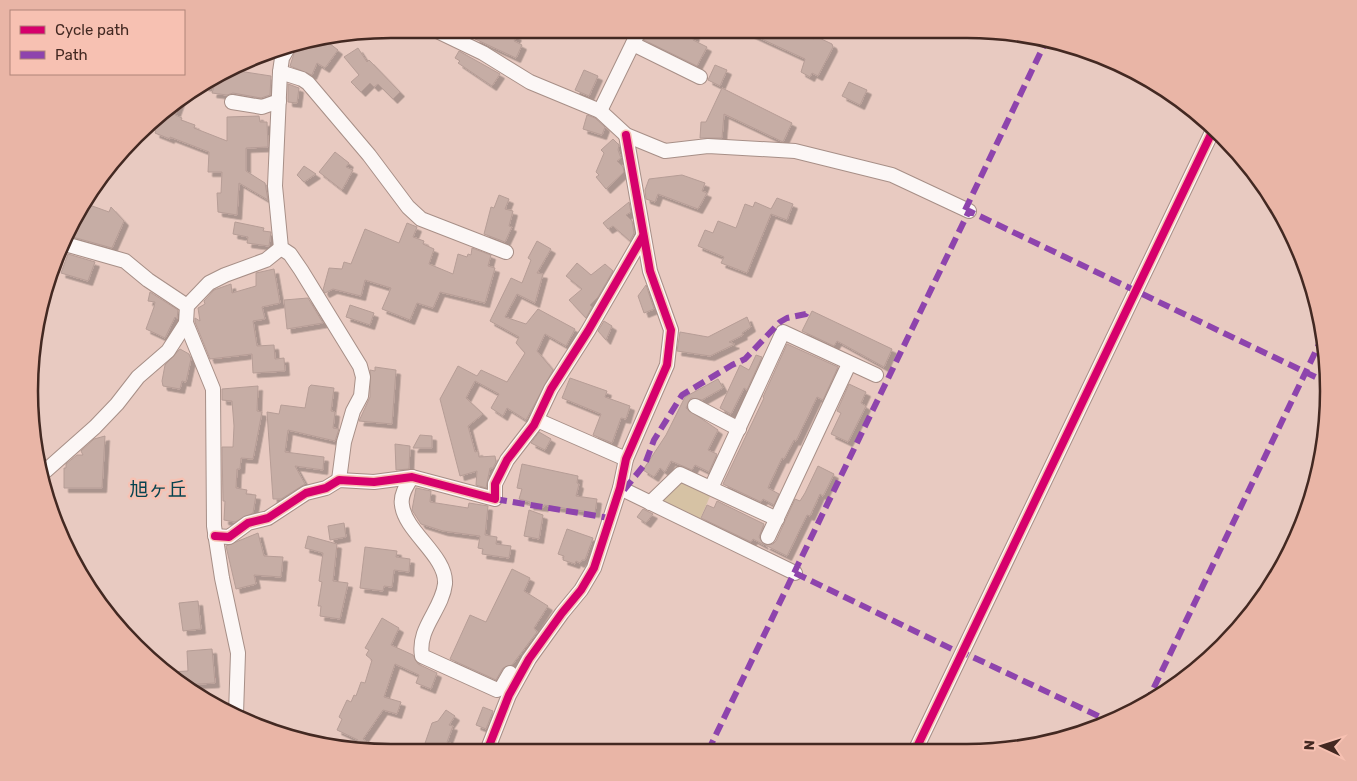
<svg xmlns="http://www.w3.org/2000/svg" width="1357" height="781" font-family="Rubik,'Noto Sans JP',sans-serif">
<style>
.green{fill:#d6c2a4}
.building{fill:#c6ada5;stroke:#b69d96;filter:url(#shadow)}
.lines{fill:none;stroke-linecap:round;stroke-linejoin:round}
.minor-casing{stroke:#a78f87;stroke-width:16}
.minor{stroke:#fcf7f6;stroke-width:14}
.quiet{stroke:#8e44ad;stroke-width:6;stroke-dasharray:12 6;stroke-linecap:butt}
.cycleway-casing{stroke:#f7c1b2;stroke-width:11}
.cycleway{stroke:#d6006c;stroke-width:8}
.labels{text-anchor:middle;stroke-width:5;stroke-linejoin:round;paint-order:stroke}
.neighbourhood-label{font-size:19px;fill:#06434f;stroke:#f7c1b2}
.rim{fill:none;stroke:#432922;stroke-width:2.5}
</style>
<defs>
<filter id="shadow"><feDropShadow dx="4.5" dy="4.5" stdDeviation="0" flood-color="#0004"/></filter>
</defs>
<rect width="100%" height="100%" fill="#e8cac1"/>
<!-- green -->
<path class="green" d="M678,481h6l27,13 -13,30 -38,-24z"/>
<!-- building -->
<g class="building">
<path d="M480,29h22l15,7 -3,5 8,4 -6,13 -41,-19z"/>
<path d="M649,29h34l12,6 -2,5 14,7 -10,19 -53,-26z"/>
<path d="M740,29h54l20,10 1,-3 17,8 1,3 -15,29 -6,-3 -2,4 -9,-5 4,-13z"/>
<path d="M325,40l13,10 -13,18 -8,-5 -5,12 -22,-9 7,-22z"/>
<path d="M358,48l9,14 2,-2 31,32 -7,7 -15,-15 -4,3 -4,-4 -9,9 -10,-10 8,-7 -15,-18z"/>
<path d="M459,51l41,23 -8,12 -34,-23 2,-2 -5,-3z"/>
<path d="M715,65l12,5 -7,16 -12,-6z"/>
<path d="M232,70l39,6 -1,19 -9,3 -28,-5 -6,2 -15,-2 2,-6 -10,-1z"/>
<path d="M584,70l14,6 -9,20 -14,-6z"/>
<path d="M849,82l18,8 -7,15 -18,-9z"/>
<path d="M288,84l11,4 -2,15 -9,-1z"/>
<path d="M722,88l70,35 -9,19 -59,-28 -2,24h-22l1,-16h5z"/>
<path d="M181,98l-6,17 7,3 -1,2 14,5 -1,3 33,13v-24l32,-1 1,6h7l1,25 -22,1v23l19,12 3,17 -29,-17 -2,32 -19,-3 -1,-19h4l1,-21h-14l1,-20 -39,-15v2l-15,-6 1,-2 -5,-3 2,-6 18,-19z"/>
<path d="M587,115l8,3 10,9 -3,8 -19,-6z"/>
<path d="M613,139l6,6 -1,5 3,8 -4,3 6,6 1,5 -18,17 -10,-12 3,-2 -3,-3 8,-19 -3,-3z"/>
<path d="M335,152l14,11 -3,4 7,3 -11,20 -23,-18z"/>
<path d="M304,166l12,8 -12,8 -7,-7z"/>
<path d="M682,175l23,8 -3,8 5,2 -9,16 -40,-15 -3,8 -9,-3 -1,-9 4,-11z"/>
<path d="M499,195l10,4 -4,10 8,2 -4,15 3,1 -7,15 -21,-8 7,-27 3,1z"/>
<path d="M777,198l16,6 -6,16 -16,-6 -24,59 -26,-10 3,-6 -26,-11 7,-16 8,3 5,-12 18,7 9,-24 8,3 2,-5 16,7z"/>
<path d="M629,202l2,10 -5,3 6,6 2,12 -4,8 -17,-15 -5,3 -5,-6z"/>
<path d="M84,203l25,9 2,-5 13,14 -12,27 -43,-12z"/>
<path d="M235,222l29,6 -1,3 8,1 -2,14 -22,-3 1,-6 -15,-3z"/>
<path d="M407,223l10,4 -4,10 11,4 -1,3 11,5 -5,15 24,10 5,-20 9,3 1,-3 3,1 1,-7 19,7 -3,11 7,2 -10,35 -45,-11 -7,16 -16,-5 -7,17 -28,-11 9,-21 -26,-8 -4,16 -28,-7 -8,4 -2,-3 6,-22 13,1 2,-7 7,2 14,-35 34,14z"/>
<path d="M537,241l14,8 -14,24 6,1 -8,29 -18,-9 -12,23 21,7 12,-15 37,20 -9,17 -21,-12 -8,17 16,19 -27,50 -19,-12 -4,8 -12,-8 8,-14 -24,-13 -9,17 17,16 -15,12 7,26 3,-1 1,6 16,-1 1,6 -3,6h-3l-4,20 -10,-3 1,-14 -17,5 -20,-77 18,-33 19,10 4,-6 26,12 18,-29 -9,-10 3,-6 -29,-16 21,-43 11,5 9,-23 -3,-2z"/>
<path d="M68,254l27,8 -7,19 -27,-8z"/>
<path d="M577,263l14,12 14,-11 8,7 -15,26 -8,8 2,2 -6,11 -17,-18 13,-11 -16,-13z"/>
<path d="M274,269l6,34 -18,4 3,12 -12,2 4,25 17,-1 1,14 9,-1 1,13 -32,2 -1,-19 -42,5 -15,-37v-4l5,3 -2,-13 7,-4 -1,-3 10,-11 17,-6 1,9 24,-7v-13z"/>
<path d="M646,285l8,24 -10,4 -6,-17z"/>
<path d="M150,292l28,18 -1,9 -2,-2 -10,21 -19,-9 8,-22 1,-5 -7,-1z"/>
<path d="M308,298l15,25 -36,6 -3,-29z"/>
<path d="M350,305l24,8 -4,12 -24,-8z"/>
<path d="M812,311l80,38 -8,18 -47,-26 -3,5 -32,-15z"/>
<path d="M747,317l4,10 -9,6 1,2 -14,7 6,2 -25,12 -33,-5 3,-19 28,5z"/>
<path d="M604,321l8,5 -6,14 -8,-9z"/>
<path d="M787,344l51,23 -15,33 -6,-3 -21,44 -2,-1 -10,19 -2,-1 -12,25 -2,5 11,6 -5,11 -11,-6 -2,3 -38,-18 41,-86 -1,-1z"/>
<path d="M180,349l9,5 2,5 -5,23 -4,-1 -2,8 -17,-3 -1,-5 3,-16z"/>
<path d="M756,355l6,2 -15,33 -3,-2 -13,26 -11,-6 20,-43 9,5z"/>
<path d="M375,367l21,3 -4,54 -33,-3 11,-24v-27l5,1z"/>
<path d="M570,378l37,13 -2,6 25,9 -4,13 -5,-1 -9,25 -19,-8 8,-21 -39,-16z"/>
<path d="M718,379l5,9 -21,12 -11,-2 -5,10 32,22 -10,20 9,4 -8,18 -14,-7 -3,5 -21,-9 -6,11 -5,-4 -6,9 -11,-7 23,-35 19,-38z"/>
<path d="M849,384l17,8 -5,11 5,3 -18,36 -17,-8 10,-21 -4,-2z"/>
<path d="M311,385l23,3 -3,23 4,1 -2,16 6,1 -4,12 -47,-11 -3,22 39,5 -1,13 -28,-4 10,18 -24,15h-8l-6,-87 12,2 2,-9 24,3 4,-21z"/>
<path d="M258,386l-1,25 5,1 -9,47 -12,-1 -1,11h-3l-1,19 11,2 -1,4 10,1 -3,18 -18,9 -11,-2 1,-19h-2l-1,-54h11l1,-21 -2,-25 -10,-1v-11z"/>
<path d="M539,432l12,7 -6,11 -14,-7z"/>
<path d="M420,435l12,1v12h-19z"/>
<path d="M105,436l-3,52h-38v-20h2v-4l11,-9h6l-2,-4 13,-12z"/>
<path d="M395,444l15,2 -1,23 -13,1z"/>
<path d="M522,464l56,12 -1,7 2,1 -3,12 21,3 -2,14 -51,-8v2l-15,-2 1,-3 -11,-3 3,-10 -5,-1z"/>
<path d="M818,466l16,8 -11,22 -3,-2 -10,22 -3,-1 -20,41 -22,-11 8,-1 3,-3 19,-42 5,2 5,-8z"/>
<path d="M416,488l15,3 -1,11 38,6 1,-5 19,3 -3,29 12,2 -1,7 15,2 -2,12 -27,-4 1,-5 -5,-1 2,-12 -37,-5 -22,-7 -9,-14z"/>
<path d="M717,501l47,23 -5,13 5,8 -11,-6 -2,3 -50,-24 6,-13 7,3z"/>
<path d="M643,509l10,5 -7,9 -9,-6z"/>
<path d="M529,510l14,5 -4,24 -15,-3z"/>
<path d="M344,523l2,14 -16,3 -2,-14z"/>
<path d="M567,529l26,9 -8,22h-3l-2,3 -4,-2 -1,3 -12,-4 1,-4 -6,-2z"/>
<path d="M258,533l6,23 19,1 -2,20 -27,-2 2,9 -20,5 -10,-43z"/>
<path d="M308,536l29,8 -4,37 15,2 -8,36 -20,-3 1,-10h-3l4,-24 -3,-1 4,-28 -18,-5z"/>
<path d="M365,547l32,4 -1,6 14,2 -1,13 -15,-2 -2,17 -8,-1 -1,5 -23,-3z"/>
<path d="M512,569l18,9 -6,13 24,15 -14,22 3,4 -25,33 -9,3 -7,12 -46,-21 20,-44 16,7z"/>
<path d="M198,601l3,28 -18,2 -4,-28z"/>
<path d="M382,618l17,10 -8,17 22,10 5,9 19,9 -6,16 -15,-6 3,-8 -24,-11 -11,33 17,5 -4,12 -14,-4 -20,29 16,12h-12l-14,-2 5,-9 -21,-10 5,-11 -3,-2 8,-17 4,2 3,-7 2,1 5,-14 4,1 7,-23 -6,-5 3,-5 -4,-2z"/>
<path d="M212,649l3,34 -32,2 -14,-13 19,-1 -1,-20z"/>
<path d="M483,707l10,4 -7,18 -10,-4z"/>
<path d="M446,710l9,6 -6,9 4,1 -6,16 21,7v2h-38l-7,-2 9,-26 6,-2z"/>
</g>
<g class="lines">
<defs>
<g id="minor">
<path d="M433,29l50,24 47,29 70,29 26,24 39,16 43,-5 87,5 97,24 77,36"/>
<path d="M633,44l67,33"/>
<path d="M289,46l-7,12 -2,14 -5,114 6,62 9,6 11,16 59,96 3,11 -2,19 -8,15 -9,31 -5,38"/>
<path d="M280,72l22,7 6,4 61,72 39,52 13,12 85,33"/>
<path d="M232,102l30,5 17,-6"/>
<path d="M600,111l40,-82"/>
<path d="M65,244l60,17 23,19 39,26"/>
<path d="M695,406l44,23"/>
<path d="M537,420l89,39"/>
<path d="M42,474l53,-47 22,-23 21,-27 30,-26 18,-28"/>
<path d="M412,477c-5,8 -12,18 -10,28 3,27 45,51 43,79 -3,26 -28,44 -23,72l75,34 5,-3 8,-14"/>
<path d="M620,488l175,85"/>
<path d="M711,488l72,-156 93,43"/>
<path d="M650,503l30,-29 97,45"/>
<path d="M215,536l14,1 19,-14 20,-5 38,-25 20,-5 13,-8 35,2 38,-5 83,22v-15l12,-24 27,-35 17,-36 37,-58 55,-95"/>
<path d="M768,537l81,-173"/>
<path d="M236,714l2,-61 -16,-75 -8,-52 -1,-137 -27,-66 1,-17 22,-23 16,-8 41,-15 15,-12"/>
<path d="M487,751l22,-56 20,-36 33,-46 19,-23 13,-22 26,-80 6,-29 41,-94 4,-35 -21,-59 -24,-136"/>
<path d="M915,751l299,-623"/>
</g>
</defs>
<!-- minor casing -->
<use href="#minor" class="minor-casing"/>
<!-- minor -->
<use href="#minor" class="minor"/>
<!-- quiet -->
<g class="quiet">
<path d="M965,210l81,-169"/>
<path d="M624,490l21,-26 9,-24 28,-45 50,-30 13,-6 35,-37 7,-4 19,-4 3,-5"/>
<path d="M495,499l114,19"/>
<path d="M795,573l163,79h4l147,69"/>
<path d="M1146,704l177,-368"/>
<path d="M708,751l261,-540 359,172"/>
</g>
<defs>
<g id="cycleway">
<path d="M215,536l14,1 19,-14 20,-5 38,-25 20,-5 13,-8 35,2 38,-5 83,22v-15l12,-24 27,-35 17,-36 37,-58 55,-95"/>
<path d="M487,751l22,-56 20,-36 33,-46 19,-23 13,-22 26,-80 6,-29 41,-94 4,-35 -21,-59 -24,-136"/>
<path d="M915,751l299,-623"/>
</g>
</defs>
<!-- cycleway casing -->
<use href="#cycleway" class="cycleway-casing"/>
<!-- cycleway -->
<use href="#cycleway" class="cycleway"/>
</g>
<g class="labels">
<!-- neighbourhood labels -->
<g class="neighbourhood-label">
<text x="158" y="496">旭ヶ丘</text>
</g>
</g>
<!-- crop -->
<path d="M0 0H1357V781H0ZM391 38H967A353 353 0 0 1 1320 391V391A353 353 0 0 1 967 744H391A353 353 0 0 1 38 391V391A353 353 0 0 1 391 38Z" fill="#e9b5a6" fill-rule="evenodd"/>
<path class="rim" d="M391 38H967A353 353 0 0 1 1320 391V391A353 353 0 0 1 967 744H391A353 353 0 0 1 38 391V391A353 353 0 0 1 391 38Z"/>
<!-- legend -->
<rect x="10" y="10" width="175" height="65" fill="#f7c1b2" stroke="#af8478"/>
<rect x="20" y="26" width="25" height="8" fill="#d6006c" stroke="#af8478"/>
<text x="55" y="35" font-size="15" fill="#432922">Cycle path</text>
<rect x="20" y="51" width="25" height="8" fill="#8e44ad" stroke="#af8478"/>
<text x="55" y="60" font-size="15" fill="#432922">Path</text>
<!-- north arrow -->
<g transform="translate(1322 746) rotate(274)" stroke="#f7c1b2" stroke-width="4" paint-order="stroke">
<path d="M0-4L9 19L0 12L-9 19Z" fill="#432922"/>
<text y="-8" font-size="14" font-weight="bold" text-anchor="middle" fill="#432922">N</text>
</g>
</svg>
